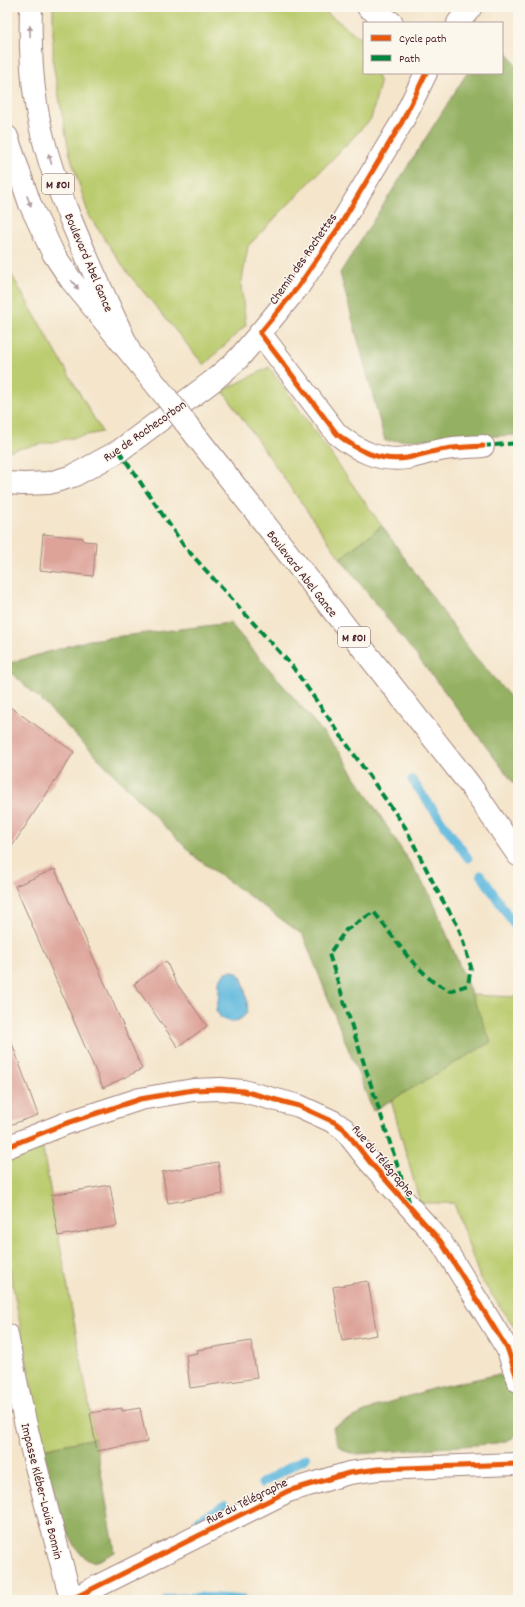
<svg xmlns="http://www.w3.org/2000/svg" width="525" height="1607" font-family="Dekko,sans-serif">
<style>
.green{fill:#bbcc6f;stroke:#82764d}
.forest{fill:#94b062;stroke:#6f6846}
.water{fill:#60b9de;stroke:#556c84}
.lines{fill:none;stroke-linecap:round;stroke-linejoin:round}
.stream{stroke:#60b9de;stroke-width:9}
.building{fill:#dda399}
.minor-casing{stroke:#9f827b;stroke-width:24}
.primary-casing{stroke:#9f827b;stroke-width:24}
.minor{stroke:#fff;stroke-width:22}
.primary{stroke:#fff;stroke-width:22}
.primary-bridge-casing{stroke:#9f827b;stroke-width:24;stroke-linecap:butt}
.primary-bridge{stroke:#fff;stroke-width:22}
.quiet{stroke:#00873e;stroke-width:4;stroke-dasharray:8 4;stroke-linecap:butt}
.cycleway-casing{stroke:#fbf7ec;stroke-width:8}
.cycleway{stroke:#e8590c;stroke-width:5}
.oneway{fill:#ae9aa0}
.labels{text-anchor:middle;stroke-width:3;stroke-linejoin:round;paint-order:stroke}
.shield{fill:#fbf7ec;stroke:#7f6065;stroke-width:1}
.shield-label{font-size:12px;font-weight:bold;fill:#4a1f2b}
.street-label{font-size:13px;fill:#4a1f2b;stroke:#fbf7ec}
</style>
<rect width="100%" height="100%" fill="#fbf7ec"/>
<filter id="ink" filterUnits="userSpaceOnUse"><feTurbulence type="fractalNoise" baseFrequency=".025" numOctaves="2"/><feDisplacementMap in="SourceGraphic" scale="8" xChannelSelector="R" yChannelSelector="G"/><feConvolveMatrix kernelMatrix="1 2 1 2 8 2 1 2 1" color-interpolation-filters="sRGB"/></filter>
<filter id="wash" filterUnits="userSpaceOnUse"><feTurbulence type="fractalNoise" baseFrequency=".012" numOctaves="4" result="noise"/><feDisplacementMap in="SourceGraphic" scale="16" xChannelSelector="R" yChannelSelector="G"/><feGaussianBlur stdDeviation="0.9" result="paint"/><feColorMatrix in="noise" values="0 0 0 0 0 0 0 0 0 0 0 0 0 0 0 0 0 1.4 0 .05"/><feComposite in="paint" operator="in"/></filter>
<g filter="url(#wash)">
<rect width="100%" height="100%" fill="#f4e5cb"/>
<!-- green -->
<g class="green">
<path d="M53,7h266l43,32 2,5v29h12l4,10 -9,36 -123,127 -7,40 5,39 -42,40 -77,-93 -38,-56 -20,-65 -16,-87z"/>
<path d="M7,267l95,165 -95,19z"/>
<path d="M269,367l113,159 -42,32 -117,-167z"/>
<path d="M471,995l47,2v339l-2,-7 -36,-51 -26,-75h-34l-29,-103z"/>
<path d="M41,1139l54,299 -52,11 -36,-195v-100z"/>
</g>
<!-- forest -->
<g class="forest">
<path d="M502,45l16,24v366l-133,6 -45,-168 127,-200h35z"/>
<path d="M382,526l90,127 46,53v83l-73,-97 -105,-134z"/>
<path d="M230,623l109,128 92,145 60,146 -118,69 -70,-176 -108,-78 -155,-158 -33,-30v-5l82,-24z"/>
<path d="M495,1375h10c3,4 8,8 9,13 4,8 7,42 1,48 -6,6 -19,7 -27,8l-130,10c-18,-1 -22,-11 -25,-27l44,-21 58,-18z"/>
<path d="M95,1438l20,114c-5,2 -19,12 -25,9 -26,-12 -40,-86 -47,-112z"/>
</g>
<!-- water -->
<path class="water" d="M234,971c3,2 5,3 7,6 3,5 8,30 6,35 -3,6 -9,9 -16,10l-10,-4 -5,-8 3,-14v-16l7,-8z"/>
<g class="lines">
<!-- stream -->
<g class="stream">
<path d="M412,780l56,78"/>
<path d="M481,875l37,55"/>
<path d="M262,1483l44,-25"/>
<path d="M199,1520l26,-15"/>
<path d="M166,1600c25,-5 51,-2 77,0"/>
</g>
</g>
<g id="blocks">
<!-- building -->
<g class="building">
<path d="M43,534l40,4v3l13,1 -3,34 -53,-6z"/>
<path d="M7,705l67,47 -67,102z"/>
<path d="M55,869l87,200 -39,19 -88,-202z"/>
<path d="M166,961l9,20 32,45 -29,21 -44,-63z"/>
<path d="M10,1038l28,77 -31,11v-87z"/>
<path d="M218,1162l5,32 -55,9 -6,-31z"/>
<path d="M110,1185l7,41 -59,10 -7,-41z"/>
<path d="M368,1281l9,54 -35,6 -9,-54z"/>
<path d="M251,1341l6,37 -67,10 -4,-33 12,-2 -1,-3z"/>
<path d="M122,1408v3l18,-3 7,34 -50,9 -7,-38z"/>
</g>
</g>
</g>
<g filter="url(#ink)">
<use href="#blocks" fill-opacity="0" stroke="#9f827b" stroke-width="1"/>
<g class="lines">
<defs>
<g id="minor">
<path d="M368,7l24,16"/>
<path d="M458,23l13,-16"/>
<path d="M426,73l-24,49 -63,105 -41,60 -38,46 77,101c21,17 43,28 70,24 13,-3 26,-7 39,-9 12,-2 25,-2 37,-3"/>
<path d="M7,483l16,1 26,-1 24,-7 46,-25 95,-71 24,-21 22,-26"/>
<path d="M7,1147l60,-24 73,-24 53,-9 27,-1 23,2 56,15 35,16 10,7 25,32 72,81 67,108 10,31"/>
<path d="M7,1335c16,89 41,177 64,264"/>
<path d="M70,1600l218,-109 61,-18 29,-4 140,-5"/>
</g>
<g id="primary">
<path d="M31,7c-1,32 0,65 5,97 13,83 59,169 93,246"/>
<path d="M7,137l23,67 23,49 18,27 95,117"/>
<path d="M185,422l285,363 48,70"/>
</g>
</defs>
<!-- minor casing -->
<use href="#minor" class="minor-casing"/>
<!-- primary casing -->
<use href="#primary" class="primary-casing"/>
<!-- minor -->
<use href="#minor" class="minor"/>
<!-- primary -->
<use href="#primary" class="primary"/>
<defs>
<path id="primary-bridge" d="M166,397l19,25"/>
</defs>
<!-- primary-bridge casing -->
<use href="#primary-bridge" class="primary-bridge-casing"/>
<!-- primary-bridge -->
<use href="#primary-bridge" class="primary-bridge"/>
<!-- quiet -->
<g class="quiet">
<path d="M483,446l35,-3"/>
<path d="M119,451l65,95 108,120 113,161 35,69 18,30 13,41 -3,18 -18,6 -18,-10 -24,-24 -34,-45 -28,18 -17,24 25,79 56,171"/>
</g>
<defs>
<g id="cycleway">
<path d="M426,73l-24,49 -63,105 -41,60 -38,46 77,101c21,17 43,28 70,24 13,-3 26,-7 39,-9 12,-2 25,-2 37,-3"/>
<path d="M7,1147l60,-24 73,-24 53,-9 27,-1 23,2 56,15 35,16 10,7 25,32 72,81 67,108 10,31"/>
<path d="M70,1600l218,-109 61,-18 29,-4 140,-5"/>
</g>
</defs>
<!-- cycleway casing -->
<use href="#cycleway" class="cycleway-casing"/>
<!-- cycleway -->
<use href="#cycleway" class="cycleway"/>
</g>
<!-- one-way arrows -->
<defs><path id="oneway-solid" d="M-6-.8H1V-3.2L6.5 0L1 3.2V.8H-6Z"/></defs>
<g class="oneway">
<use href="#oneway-solid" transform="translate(30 31) rotate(-91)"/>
<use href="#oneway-solid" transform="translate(50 159) rotate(-106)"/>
<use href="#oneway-solid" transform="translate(29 201) rotate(69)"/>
<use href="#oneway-solid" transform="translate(75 285) rotate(51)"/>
</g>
</g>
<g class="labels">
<!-- shield labels -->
<g class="shield">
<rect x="42" y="174" width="32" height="20" rx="3"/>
<rect x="338" y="627" width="32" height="20" rx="3"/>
</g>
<g class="shield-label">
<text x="58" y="188">M 801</text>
<text x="354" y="641">M 801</text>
</g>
<!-- street labels -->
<g class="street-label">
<text transform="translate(302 258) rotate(-55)" y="5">Chemin des Rochettes</text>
<text transform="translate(90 262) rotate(67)" y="5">Boulevard Abel Gance</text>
<text transform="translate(144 430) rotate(-35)" y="5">Rue de Rochecorbon</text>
<text transform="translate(303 573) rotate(52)" y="5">Boulevard Abel Gance</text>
<text transform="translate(384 1160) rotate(50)" y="5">Rue du Télégraphe</text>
<text transform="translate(43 1491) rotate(76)" y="5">Impasse Kléber-Louis Bonnin</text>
<text transform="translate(246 1500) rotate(-26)" y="5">Rue du Télégraphe</text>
</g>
</g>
<!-- margin -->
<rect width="525" height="1607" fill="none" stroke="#fbf7ec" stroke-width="24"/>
<!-- legend -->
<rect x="363" y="22" width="140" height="52" fill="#fbf7ec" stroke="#b4a19f"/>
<rect x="371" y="35" width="20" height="6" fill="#e8590c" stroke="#b4a19f"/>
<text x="399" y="42" font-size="12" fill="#4a1f2b">Cycle path</text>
<rect x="371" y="55" width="20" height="6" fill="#00873e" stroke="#b4a19f"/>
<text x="399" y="62" font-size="12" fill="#4a1f2b">Path</text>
</svg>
